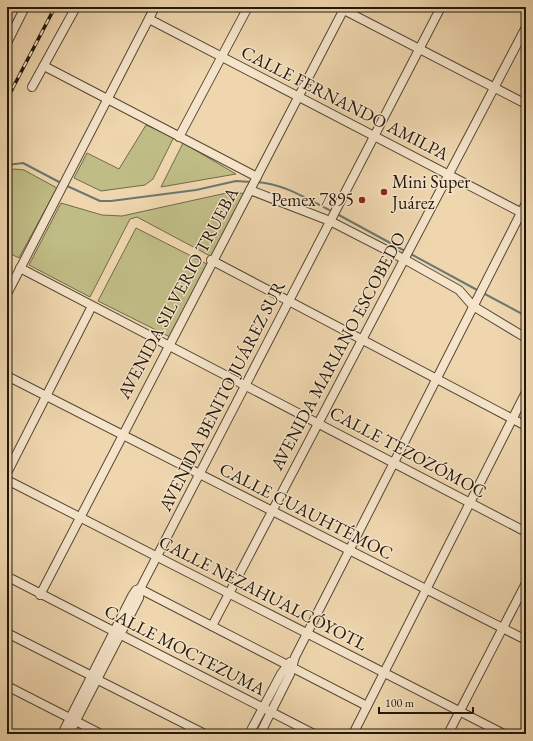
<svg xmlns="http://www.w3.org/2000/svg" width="533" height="741" font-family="'EB Garamond',serif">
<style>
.green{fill:#c0bc86;stroke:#716a48}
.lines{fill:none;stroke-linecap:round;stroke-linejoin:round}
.stream{stroke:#6b786f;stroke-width:2}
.minor-casing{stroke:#554834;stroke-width:10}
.minor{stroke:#f5e4ca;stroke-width:8}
.rail-casing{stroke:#22180b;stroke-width:3.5}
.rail{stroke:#f5e4ca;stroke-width:2;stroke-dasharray:6;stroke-linecap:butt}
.poi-dot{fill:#8f2418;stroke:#f5e4ca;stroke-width:1.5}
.labels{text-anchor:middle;stroke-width:3;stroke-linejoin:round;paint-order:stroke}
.street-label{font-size:18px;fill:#22180b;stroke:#f5e4ca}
.poi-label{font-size:18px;fill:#22180b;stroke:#f5e4ca;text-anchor:start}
</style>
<rect width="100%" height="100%" fill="#efd6ae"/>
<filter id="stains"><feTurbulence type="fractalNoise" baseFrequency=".005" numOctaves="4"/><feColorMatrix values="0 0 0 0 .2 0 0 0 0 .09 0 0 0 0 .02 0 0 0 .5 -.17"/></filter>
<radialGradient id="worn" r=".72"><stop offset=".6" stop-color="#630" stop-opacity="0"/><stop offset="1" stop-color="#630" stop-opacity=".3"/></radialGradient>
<!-- green -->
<g class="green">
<path d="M146,125l28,12 -21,42 -8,6 -44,6 -27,-13 13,-25 32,16z"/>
<path d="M183,143l53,31 -75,13z"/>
<path d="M14,169l10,1 33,18 -38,70 -12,-6v-80z"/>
<path d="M231,192l18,2 -37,63 -75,-40 -7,2 -40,78 -61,-32 32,-62 41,12 20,1z"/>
<path d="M136,228l71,36 -37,73 -72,-36z"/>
</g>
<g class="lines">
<!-- stream -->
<g class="stream">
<path d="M7,165l16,-2 38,20"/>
<path d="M256,182c27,1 53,18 77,30"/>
<path d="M65,185l35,16h11l85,-11 40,-9 15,1"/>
<path d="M337,214l68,37"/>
<path d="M409,253l70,38"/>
<path d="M483,293l43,23"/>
</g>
<defs>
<g id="minor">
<path d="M340,8l186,96"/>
<path d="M149,19l377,196"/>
<path d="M7,43l18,-36"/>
<path d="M44,66l213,111"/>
<path d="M32,87l44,-80"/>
<path d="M179,137l69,-130"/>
<path d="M250,190l80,31 74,38 55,31 14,16 53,32"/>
<path d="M211,260l315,166"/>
<path d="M20,268l506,264"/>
<path d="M7,294l148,-287"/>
<path d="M7,376l519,264"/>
<path d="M7,473l85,-167"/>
<path d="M7,480l497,254"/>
<path d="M12,579l302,155"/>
<path d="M140,589l301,-582"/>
<path d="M140,589l227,117"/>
<path d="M40,595c101,-197 203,-393 305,-588"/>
<path d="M212,626l314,-599"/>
<path d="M7,633l85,43"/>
<path d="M98,680l107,54"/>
<path d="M7,686l94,48"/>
<path d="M62,734l70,-138 4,-6 4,-1"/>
<path d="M69,734l70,-136 1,-9"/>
<path d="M249,734l32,-60 9,-12"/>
<path d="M260,734l30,-60 5,-17 231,-454"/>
<path d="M353,734l173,-342"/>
<path d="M448,734l78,-151"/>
</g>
</defs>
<!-- minor casing -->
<use href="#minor" class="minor-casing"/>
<!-- minor -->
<use href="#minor" class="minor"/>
<defs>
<path id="rail" d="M7,99l48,-92"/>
</defs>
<!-- rail casing -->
<use href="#rail" class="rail-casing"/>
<!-- rail -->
<use href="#rail" class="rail"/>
</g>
<!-- markers -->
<g class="poi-dot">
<circle cx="384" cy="192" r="4"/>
<circle cx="362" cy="200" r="4"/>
</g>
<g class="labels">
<!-- street labels -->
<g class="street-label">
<text transform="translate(345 103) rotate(27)" y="6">CALLE FERNANDO AMILPA</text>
<text transform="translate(178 293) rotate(-62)" y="6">AVENIDA SILVERIO TRUEBA</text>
<text transform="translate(338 351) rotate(-62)" y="6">AVENIDA MARIANO ESCOBEDO</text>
<text transform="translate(222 396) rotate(-63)" y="6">AVENIDA BENITO JUÁREZ SUR</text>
<text transform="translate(408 452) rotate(28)" y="6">CALLE TEZOZÓMOC</text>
<text transform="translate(306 511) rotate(27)" y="6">CALLE CUAUHTÉMOC</text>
<text transform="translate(263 593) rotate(27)" y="6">CALLE NEZAHUALCÓYOTL</text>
<text transform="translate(185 650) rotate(27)" y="6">CALLE MOCTEZUMA</text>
</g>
<!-- poi labels -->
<g class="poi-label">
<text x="392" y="188">Mini Super<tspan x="392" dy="21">Juárez</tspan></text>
<text x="354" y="206" text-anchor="end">Pemex 7895</text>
</g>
</g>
<!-- margin -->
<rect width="533" height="741" fill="none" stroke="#efd6ae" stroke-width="24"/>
<rect x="8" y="8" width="517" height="725" fill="none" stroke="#22180b" stroke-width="2"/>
<rect x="12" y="12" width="509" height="717" fill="none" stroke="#22180b"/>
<!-- scale -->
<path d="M379 707v6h94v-6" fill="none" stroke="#22180b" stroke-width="2"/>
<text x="385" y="707" font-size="12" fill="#22180b" stroke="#f5e4ca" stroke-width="3" paint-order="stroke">100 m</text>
<rect width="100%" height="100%" filter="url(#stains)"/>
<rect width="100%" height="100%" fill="url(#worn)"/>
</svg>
